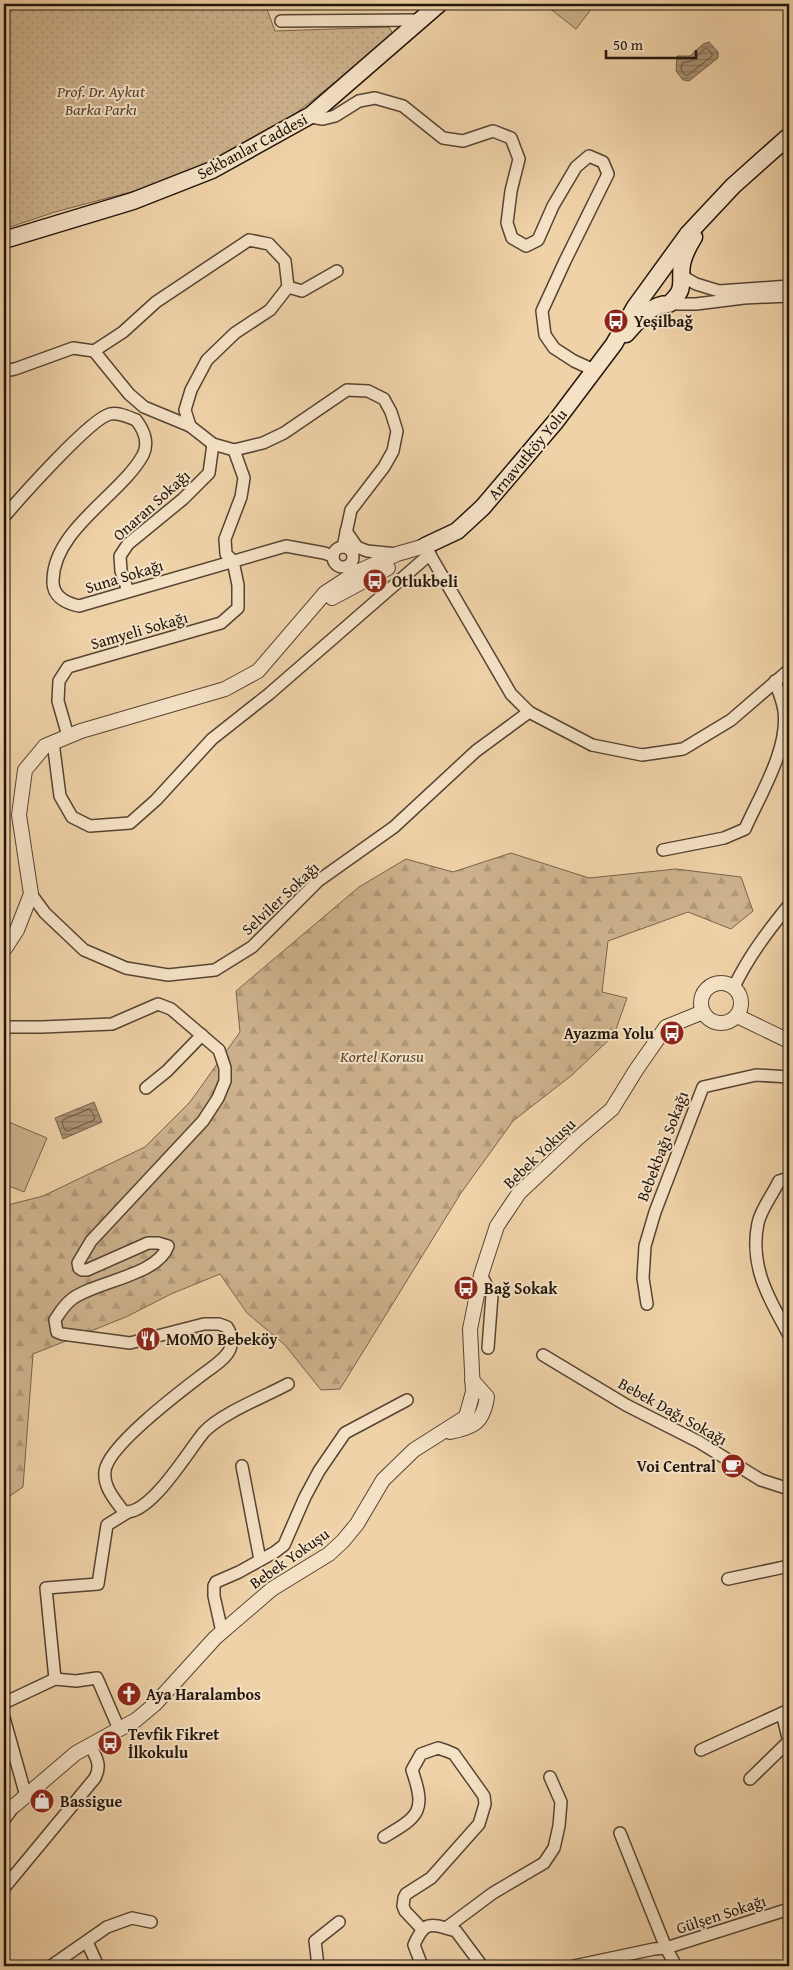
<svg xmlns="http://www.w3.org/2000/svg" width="793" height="1970" font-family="'Gentium Book Plus',serif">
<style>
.grass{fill:url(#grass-dots);stroke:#77644c}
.forest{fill:url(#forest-firs);stroke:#77644c}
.pitch{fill:#cdb28d;stroke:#77644c}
.water{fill:url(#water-rules);stroke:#736049}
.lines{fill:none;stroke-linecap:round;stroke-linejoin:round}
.shore{stroke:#66543f;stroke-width:1}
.minor-casing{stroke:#554432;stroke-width:14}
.tertiary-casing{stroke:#554432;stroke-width:16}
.secondary-casing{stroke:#21150b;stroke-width:19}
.minor{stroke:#f5e2c6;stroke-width:11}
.tertiary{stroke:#f5e2c6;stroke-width:14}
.secondary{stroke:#f5e2c6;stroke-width:16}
.labels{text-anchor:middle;stroke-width:4;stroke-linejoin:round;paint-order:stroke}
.park-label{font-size:16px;font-style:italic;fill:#554432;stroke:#f5e2c6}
.street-label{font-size:16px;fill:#21150b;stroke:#f5e2c6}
.poi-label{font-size:16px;font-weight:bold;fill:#21150b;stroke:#f5e2c6;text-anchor:start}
</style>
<defs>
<pattern id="grass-dots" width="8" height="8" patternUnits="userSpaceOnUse" patternTransform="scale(1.25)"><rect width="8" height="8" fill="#cdb28d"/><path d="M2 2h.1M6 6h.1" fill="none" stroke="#b09878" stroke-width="1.8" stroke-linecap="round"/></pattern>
<pattern id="forest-firs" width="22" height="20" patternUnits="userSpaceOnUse" patternTransform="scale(1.25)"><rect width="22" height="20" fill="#cdb28d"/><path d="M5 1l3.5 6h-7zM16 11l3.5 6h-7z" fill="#b09878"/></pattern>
<pattern id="water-rules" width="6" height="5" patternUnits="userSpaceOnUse" patternTransform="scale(1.25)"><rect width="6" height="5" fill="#aa9273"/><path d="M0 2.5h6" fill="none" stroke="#8a765d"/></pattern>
</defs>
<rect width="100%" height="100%" fill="#f0d2a8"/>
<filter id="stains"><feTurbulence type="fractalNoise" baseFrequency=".004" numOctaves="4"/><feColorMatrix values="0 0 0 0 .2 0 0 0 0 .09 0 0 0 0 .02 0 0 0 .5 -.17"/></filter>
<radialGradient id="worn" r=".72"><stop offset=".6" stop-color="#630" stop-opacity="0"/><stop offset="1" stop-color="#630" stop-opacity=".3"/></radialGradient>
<!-- grass -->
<path class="grass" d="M4,4h261l10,27 114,-4 5,9 -102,80 -52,32 -68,33 -117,31 -51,17z"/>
<!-- forest -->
<path class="forest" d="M511,853l78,25 87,-9 65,8 12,34 -22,18 -43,-17 -80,29 -6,51 25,6 -13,37 -42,40 -59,46 -52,72 -121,196 -19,1 -36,-45 -38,-32 -27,-39 -49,20 -45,23 -93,37 -10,133 -19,13v-294l39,-10 102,-49 45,-45 50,-70 -4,-41 123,-104 47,-28 47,13z"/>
<!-- pitch -->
<g class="pitch">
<path d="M544,4h51l-19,25z"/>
<path d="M4,1120l43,18 -23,54 -20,-8z"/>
</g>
<!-- water -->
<g class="water">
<path d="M709,42l9,10v6l-29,23 -6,-1 -7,-9 1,-15h13l13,-12z"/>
<path d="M94,1102l8,20 -39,17 -8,-21z"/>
</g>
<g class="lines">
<!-- shore -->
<g class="shore">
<path d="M706,48l6,5v3l-24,19h-3l-4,-6 1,-6 10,-2z"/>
<path d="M90,1109l5,8 -1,3 -26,11 -3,-1 -3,-7 1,-3z"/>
</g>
<defs>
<g id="minor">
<path d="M281,21l139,-1"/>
<path d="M311,115l5,3 7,1 12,-3 24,-15 16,-3 28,8 40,32 20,3 30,-10 18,7 8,21 -8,32 -4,32 5,15 14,8 12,-6 15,-34 23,-39 13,-11 14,6 5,12 -43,87 -23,50 3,24 9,13 20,13 20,9"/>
<path d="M682,276l14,8 23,7 70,-5"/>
<path d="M288,287l14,4 35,-20"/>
<path d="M669,304h27l48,-6 45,-2"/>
<path d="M94,351l29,-19 33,-30 93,-62 20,4 16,17 3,26 -18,23 -35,23 -28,27 -16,30 -6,20 5,16 23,18 21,6 29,-7 21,-10 63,-43 21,1 16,8 7,13 6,19 -4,20 -9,16 -33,43 -8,37"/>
<path d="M4,371l11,-2 58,-21 21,3 35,43 15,13 46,19"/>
<path d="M136,420c8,10 13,23 7,35 -22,40 -89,74 -90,125 -1,16 12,23 26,26l207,-60 38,7 9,3"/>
<path d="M4,517c16,-19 87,-99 106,-103 9,-2 18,3 26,6"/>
<path d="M346,531l11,16 10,4 30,3"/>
<circle cx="343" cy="557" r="10"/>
<path d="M426,548l85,146 18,18 63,33 50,10 41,-6 48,-29 58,-50"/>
<path d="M128,591l-7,-20 -1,-15 8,-12 55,-45 26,-26 4,-29"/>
<path d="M68,736l-10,-35 1,-20 9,-14 153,-44 17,-15v-23l-5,-24 -7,-7 -1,-15 16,-42 3,-19 -10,-28"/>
<path d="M53,742l7,54 12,21 18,9 40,-3 26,-23 56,-61 57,-45 161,-140"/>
<path d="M663,850l61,-12 21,-9c15,-34 44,-80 39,-118 -1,-10 -6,-20 -9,-30"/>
<path d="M31,894l14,19 39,37 42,18 42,7 47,-5 37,-23 66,-66 76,-54 82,-76 53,-39"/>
<path d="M734,987c14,-30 34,-56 55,-82"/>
<path d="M4,1027h38l70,-3 46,-20 13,5 48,41 6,18v13l-7,17 -15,23 -112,120 -13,22 1,5 3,2h5l61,-27h10l10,3c-11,30 -72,35 -96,53 -8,6 -12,13 -17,21l2,12 5,2 68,9 74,-19h15l8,3c4,6 6,14 3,22 -4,10 -19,19 -28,26 -21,16 -94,71 -97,96 -2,16 10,29 19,41 27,3 64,-61 80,-80 18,-19 60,-35 84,-48"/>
<path d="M146,1088l21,-17 35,-36"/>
<path d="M789,1178l-10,3c-6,13 -18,28 -21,42 -9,43 11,76 31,112"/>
<path d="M481,1275l11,20 -4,53"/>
<path d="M647,1304l-4,-26 2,-32 10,-34 48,-125 53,-12 33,2"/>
<path d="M543,1355l83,50 73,37 62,38 28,9"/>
<path d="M242,1466l18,94"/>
<path d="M728,1579l61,-13"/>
<path d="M222,1632l-8,-36v-10l2,-4 23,-10 36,-20 9,-7 21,-48 14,-26 26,-38 62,-33"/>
<path d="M55,1679l-9,-91 52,-4 9,-59 21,-13"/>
<path d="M4,1703l51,-24 21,2 21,-3 22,51"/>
<path d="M782,1713l7,29"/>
<path d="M4,1718l22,78"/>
<path d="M701,1750l88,-40"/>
<path d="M750,1779l39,-38"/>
<path d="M4,1820l10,-14"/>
<path d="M620,1833l46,115 10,18"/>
<path d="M384,1837c36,-21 42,-26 28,-67l9,-16 17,-6 9,3 7,3 30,42 1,8 -6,20 -48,54 -25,16 -2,4 -1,8 2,5 17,18"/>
<path d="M4,1888l91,-110c7,-13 1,-21 -5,-33"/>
<path d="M446,1928l47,-35 51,-30 10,-15 5,-22 2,-24 -11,-25"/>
<path d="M87,1942l11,24"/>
<path d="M51,1966l56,-39 25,-9 19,4"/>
<path d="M318,1966l-3,-25 24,-19"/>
<path d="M422,1966l-8,-21c11,-26 18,-21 42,-14l26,35"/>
<path d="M574,1966l80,-17 12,-1 123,-39"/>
</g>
<g id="tertiary">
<path d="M332,598l56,-30"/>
<path d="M4,950l13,-20 14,-36 -12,-79 6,-45 20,-24 36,-15 144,-42 33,-18 67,-78 32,-21 40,-18 28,-8"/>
<circle cx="721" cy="1003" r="20"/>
<path d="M737,1016l52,25"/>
<path d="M450,1432c24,-5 33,-9 37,-35l-15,-17"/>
<path d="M4,1807l10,-1 62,-53 60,-33 19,-16 60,-66 57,-49 57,-35 14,-13 14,-17 26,-44 31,-30 52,-33 7,-25 -3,-63 11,-54 16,-49 22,-33 59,-55 34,-29 24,-39 30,-43 37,-15"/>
</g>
<g id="secondary">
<path d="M4,240l129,-39 79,-31 99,-55 128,-111"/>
<path d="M626,334c12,-13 24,-30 43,-30 18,-16 10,-20 13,-40 2,-10 7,-19 12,-27"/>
<path d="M425,546l32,-15 26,-24 73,-86 58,-77 21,-37 53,-73 45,-48 56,-50"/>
</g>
</defs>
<!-- minor casing -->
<use href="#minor" class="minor-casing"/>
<!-- tertiary casing -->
<use href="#tertiary" class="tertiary-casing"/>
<!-- secondary casing -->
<use href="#secondary" class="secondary-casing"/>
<!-- minor -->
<use href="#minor" class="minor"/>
<!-- tertiary -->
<use href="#tertiary" class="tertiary"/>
<!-- secondary -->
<use href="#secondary" class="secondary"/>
</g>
<!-- icons -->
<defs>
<symbol id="bus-disc" viewBox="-11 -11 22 22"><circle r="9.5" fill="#8f2418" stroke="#f5e2c6"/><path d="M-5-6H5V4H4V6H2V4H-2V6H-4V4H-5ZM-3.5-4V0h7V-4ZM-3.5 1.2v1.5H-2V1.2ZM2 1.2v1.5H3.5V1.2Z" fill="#fff"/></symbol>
<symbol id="restaurant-disc" viewBox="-11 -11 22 22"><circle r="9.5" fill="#8f2418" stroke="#f5e2c6"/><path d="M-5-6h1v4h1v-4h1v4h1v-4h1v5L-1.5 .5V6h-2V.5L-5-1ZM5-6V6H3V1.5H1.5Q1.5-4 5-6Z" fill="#fff"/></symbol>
<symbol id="cafe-disc" viewBox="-11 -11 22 22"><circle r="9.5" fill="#8f2418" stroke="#f5e2c6"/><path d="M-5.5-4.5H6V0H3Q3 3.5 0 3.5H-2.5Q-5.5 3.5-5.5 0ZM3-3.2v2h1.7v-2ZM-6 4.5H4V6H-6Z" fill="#fff"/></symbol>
<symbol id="church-disc" viewBox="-11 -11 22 22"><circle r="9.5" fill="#8f2418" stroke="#f5e2c6"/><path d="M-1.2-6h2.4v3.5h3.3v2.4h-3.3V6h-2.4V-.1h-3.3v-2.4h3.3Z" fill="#fff"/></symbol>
<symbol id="shop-disc" viewBox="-11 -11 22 22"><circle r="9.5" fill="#8f2418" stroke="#f5e2c6"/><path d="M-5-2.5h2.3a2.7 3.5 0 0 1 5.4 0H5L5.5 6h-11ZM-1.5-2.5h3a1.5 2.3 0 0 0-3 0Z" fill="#fff"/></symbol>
</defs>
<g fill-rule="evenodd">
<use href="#bus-disc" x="602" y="307" width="28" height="28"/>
<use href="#bus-disc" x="361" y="567" width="28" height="28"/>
<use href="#bus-disc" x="658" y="1019" width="28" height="28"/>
<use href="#bus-disc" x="452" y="1274" width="28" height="28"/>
<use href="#restaurant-disc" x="134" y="1325" width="28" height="28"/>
<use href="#cafe-disc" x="719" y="1452" width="28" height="28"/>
<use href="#church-disc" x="115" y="1680" width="28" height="28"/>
<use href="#bus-disc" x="96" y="1729" width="28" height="28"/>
<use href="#shop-disc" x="28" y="1787" width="28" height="28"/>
</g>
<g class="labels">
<!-- park labels -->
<g class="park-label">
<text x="101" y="97">Prof. Dr. Aykut<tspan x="101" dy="18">Barka Parkı</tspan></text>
<text x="382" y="1062">Kortel Korusu</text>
</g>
<!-- street labels -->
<g class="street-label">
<text transform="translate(252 146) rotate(-28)" y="6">Sekbanlar Caddesi</text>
<text transform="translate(527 454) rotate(-50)" y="6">Arnavutköy Yolu</text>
<text transform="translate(151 505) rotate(-42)" y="6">Onaran Sokağı</text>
<text transform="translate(124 576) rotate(-17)" y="6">Suna Sokağı</text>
<text transform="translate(139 630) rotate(-16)" y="6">Samyeli Sokağı</text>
<text transform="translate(280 898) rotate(-43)" y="6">Selviler Sokağı</text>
<text transform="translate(662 1146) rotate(-69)" y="6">Bebekbağı Sokağı</text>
<text transform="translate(539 1153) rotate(-44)" y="6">Bebek Yokuşu</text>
<text transform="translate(673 1411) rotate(29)" y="6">Bebek Dağı Sokağı</text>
<text transform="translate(289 1558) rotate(-35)" y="6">Bebek Yokuşu</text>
<text transform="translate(721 1914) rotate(-18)" y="6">Gülşen Sokağı</text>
</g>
<!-- poi labels -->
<g class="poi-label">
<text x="634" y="327">Yeşilbağ</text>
<text x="392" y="587">Otlukbeli</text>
<text x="654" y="1039" text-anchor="end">Ayazma Yolu</text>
<text x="484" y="1294">Bağ Sokak</text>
<text x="166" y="1345">MOMO Bebeköy</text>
<text x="716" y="1472" text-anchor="end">Voi Central</text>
<text x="146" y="1700">Aya Haralambos</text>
<text x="128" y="1740">Tevfik Fikret<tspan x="128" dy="18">İlkokulu</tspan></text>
<text x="60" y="1807">Bassigue</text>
</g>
</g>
<!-- margin -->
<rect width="793" height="1970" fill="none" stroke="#f0d2a8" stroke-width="20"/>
<rect x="5" y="5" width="783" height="1960" fill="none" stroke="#21150b" stroke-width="2.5"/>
<rect x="10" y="10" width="773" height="1950" fill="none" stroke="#21150b"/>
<!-- scale -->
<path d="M606 50v8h90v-8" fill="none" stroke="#21150b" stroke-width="2.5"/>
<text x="613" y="50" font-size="15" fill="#21150b" stroke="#f5e2c6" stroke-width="4" paint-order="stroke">50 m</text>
<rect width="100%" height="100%" filter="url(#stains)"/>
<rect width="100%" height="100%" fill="url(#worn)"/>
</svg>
